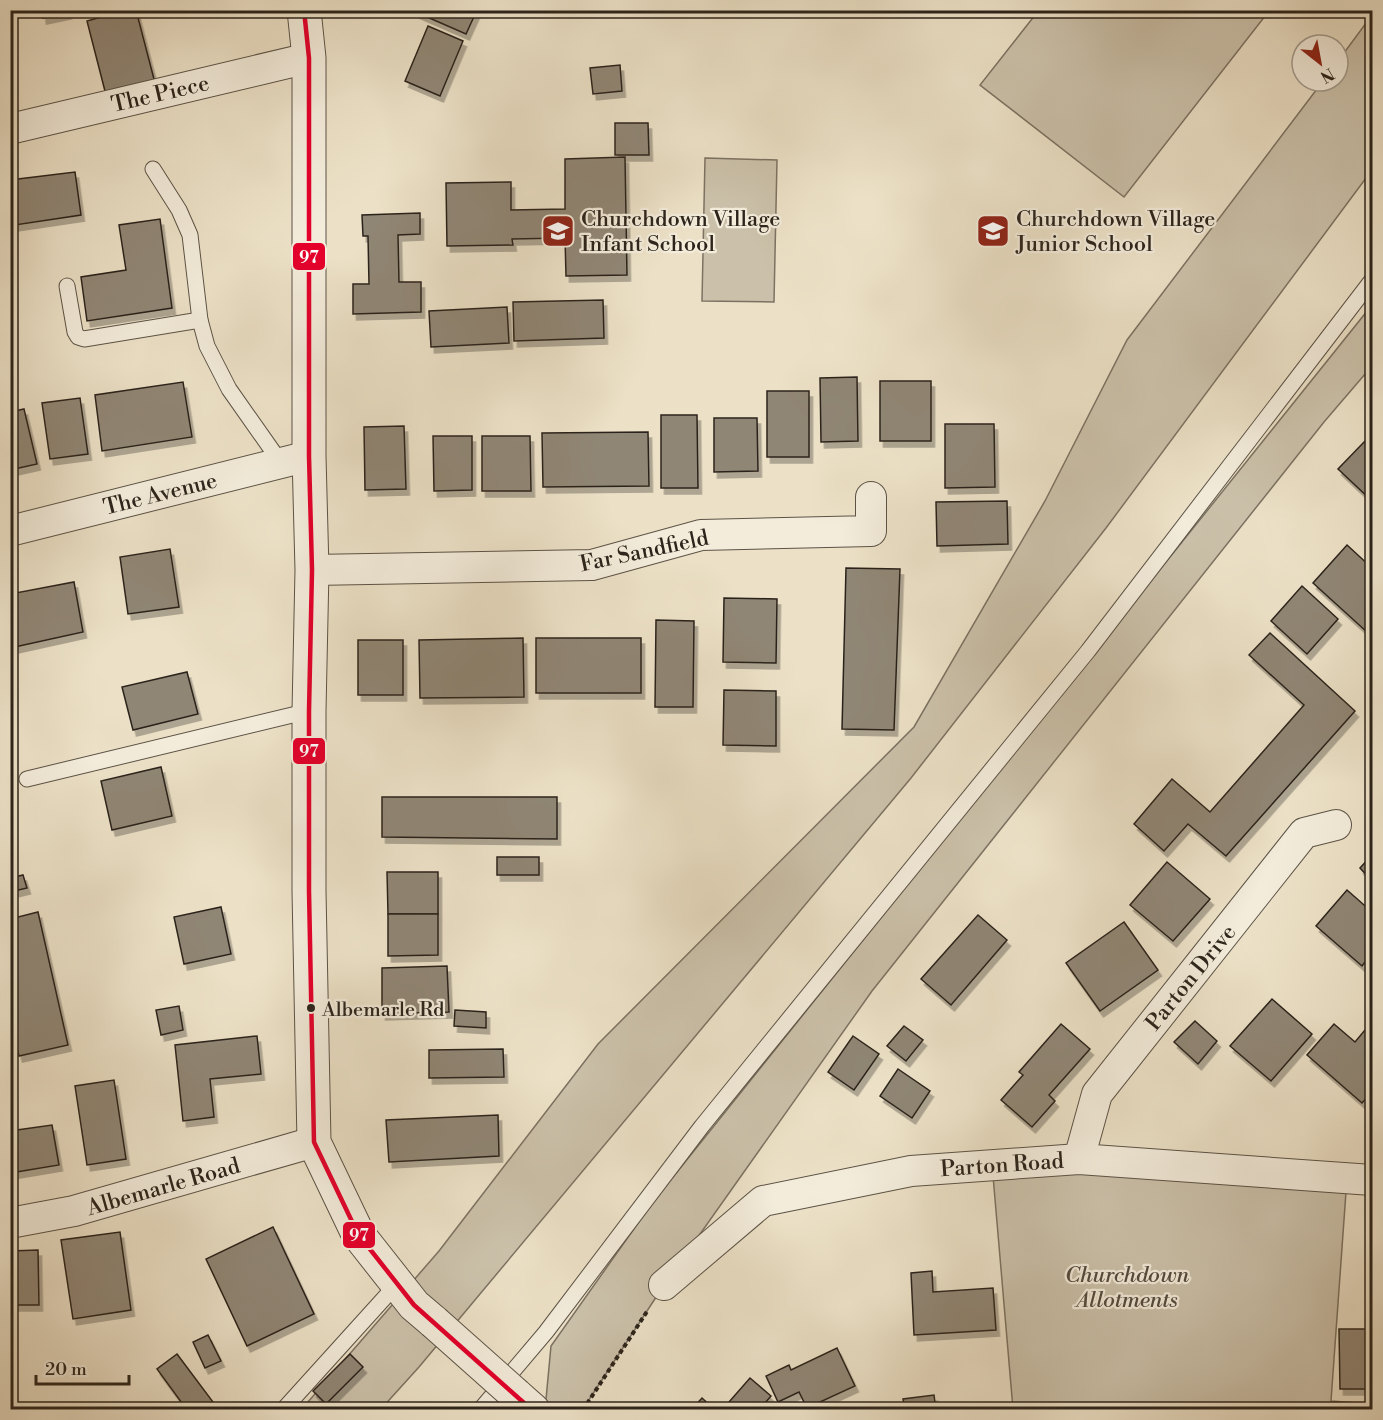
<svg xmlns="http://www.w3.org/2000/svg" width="1383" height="1420" font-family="'Libre Bodoni',serif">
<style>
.green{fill:#cbc1aa;stroke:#7c7262;stroke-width:1.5}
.building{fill:#908674;stroke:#2c241b;stroke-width:1.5;filter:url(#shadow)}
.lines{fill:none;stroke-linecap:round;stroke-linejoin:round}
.service-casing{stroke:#5c5346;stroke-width:17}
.minor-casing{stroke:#5c5346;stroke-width:32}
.tertiary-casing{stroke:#5c5346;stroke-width:35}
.path{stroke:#2c241b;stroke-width:4;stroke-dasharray:4.5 3;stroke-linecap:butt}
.service{stroke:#f3ecdb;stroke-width:15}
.minor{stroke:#f3ecdb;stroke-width:30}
.tertiary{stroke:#f3ecdb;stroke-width:33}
.tertiary-bridge-casing{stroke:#5c5346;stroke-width:35;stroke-linecap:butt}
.tertiary-bridge{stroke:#f3ecdb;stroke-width:33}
.bus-1-casing{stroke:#f3ecdb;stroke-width:9}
.bus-1{stroke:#e4002b;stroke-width:4.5}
.bus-dot{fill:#2c241b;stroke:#f3ecdb;stroke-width:2}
.labels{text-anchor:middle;stroke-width:4.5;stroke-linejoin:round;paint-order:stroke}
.bus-label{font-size:20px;fill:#2c241b;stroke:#f3ecdb;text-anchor:start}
.street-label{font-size:22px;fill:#2c241b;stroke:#f3ecdb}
.poi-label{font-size:22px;fill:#2c241b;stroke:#f3ecdb;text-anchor:start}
.park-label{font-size:22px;font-style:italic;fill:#544b3f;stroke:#f3ecdb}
.line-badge{stroke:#f3ecdb;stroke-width:2}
.badge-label{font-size:16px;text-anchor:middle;font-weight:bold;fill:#fff}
</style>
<defs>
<filter id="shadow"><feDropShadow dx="3.5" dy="6" stdDeviation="0" flood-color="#0004"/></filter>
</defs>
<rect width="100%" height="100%" fill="#ece1c7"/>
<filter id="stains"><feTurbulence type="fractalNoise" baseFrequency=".00333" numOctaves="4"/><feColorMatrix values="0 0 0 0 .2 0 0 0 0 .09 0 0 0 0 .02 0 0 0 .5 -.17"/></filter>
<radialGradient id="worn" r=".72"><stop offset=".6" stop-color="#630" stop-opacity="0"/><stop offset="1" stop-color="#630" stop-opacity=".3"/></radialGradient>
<!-- green -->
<g class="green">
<path d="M1039,10h230v1l-145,186 -144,-112z"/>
<path d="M1372,15v155l-266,358 -195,250 -492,589 -38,42 -80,1 138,-159 159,-207 316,-317 131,-226 82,-161 196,-259h15v-20z"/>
<path d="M705,158l72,2 -3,142 -72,-1z"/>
<path d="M1372,305v61l-48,56 -452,569 -208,294 -81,124 -38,1 6,-64 102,-144z"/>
<path d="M992,1164l355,14 -16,223 41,3v5h-359z"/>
</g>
<!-- building -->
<g class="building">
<path d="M42,10h25l1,3 -25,5z"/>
<path d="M126,10h10l19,73 -49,12 -19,-74z"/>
<path d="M411,10h66l-11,24z"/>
<path d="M428,26l35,15 -23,55 -35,-15z"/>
<path d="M620,65l2,26 -29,3 -3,-26z"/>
<path d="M615,123h33l1,32h-34z"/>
<path d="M625,157l2,118 -61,1 -1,-38 -53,1 1,6 -66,1 -1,-63 65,-1v28l54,-1v-50z"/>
<path d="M75,172l6,43 -66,10 -5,-33v-12z"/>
<path d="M420,213v21l-22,1 1,47h22v30l-68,2v-30h16l-1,-48h-5l-1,-21z"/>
<path d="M160,219l12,89 -85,13 -6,-44 45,-7 -7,-45z"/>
<path d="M603,300l1,38 -90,3 -1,-39z"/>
<path d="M507,307l2,36 -78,4 -2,-36z"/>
<path d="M857,377l1,64 -37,1 -1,-64z"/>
<rect x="880" y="381" width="51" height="60"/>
<path d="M183,382l9,55 -90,14 -7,-56z"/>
<rect x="767" y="391" width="42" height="66"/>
<path d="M80,398l8,56 -38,5 -8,-56z"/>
<path d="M24,409l13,55 -27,6v-58z"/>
<path d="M661,415h36l1,73h-37z"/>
<path d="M714,418h43l1,53 -44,1z"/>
<path d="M945,424h49l1,63 -50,1z"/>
<path d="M404,426l2,63 -41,1 -1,-63z"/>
<path d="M648,432l1,54 -106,1 -1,-54z"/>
<path d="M433,436h39v54l-38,1z"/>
<path d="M482,436h48l1,55h-49z"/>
<path d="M1365,441l7,7v53l-34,-32z"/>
<path d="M1007,501l1,43 -71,2 -1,-44z"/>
<path d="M1347,545l25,23v60l-4,5 -55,-50z"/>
<path d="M170,549l9,58 -51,7 -8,-57z"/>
<path d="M846,568l54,1 -6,161 -52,-1z"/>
<path d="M74,582l9,50 -73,16v-54z"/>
<path d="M1302,586l36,33 -31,35 -36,-33z"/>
<path d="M724,598l53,1 -1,64 -53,-1z"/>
<path d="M656,620l38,1 -1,86h-38z"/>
<path d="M1270,633l85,78 -129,145 -38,-32 -24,27 -30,-27 38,-45 38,33 94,-107 -55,-50z"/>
<path d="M523,638l1,59 -104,1 -1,-58z"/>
<rect x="536" y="638" width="105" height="55"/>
<rect x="358" y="640" width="45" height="55"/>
<path d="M187,672l11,42 -65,16 -11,-43z"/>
<path d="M724,690l52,1v55l-53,-1z"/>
<path d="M161,767l11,49 -60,14 -11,-49z"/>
<path d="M382,797h175v42l-175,-2z"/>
<path d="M1372,855v26l-12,-13z"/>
<rect x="497" y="857" width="42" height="18"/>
<path d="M1167,862l43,37 -37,42 -43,-36z"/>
<path d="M387,872h51v42h-50z"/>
<path d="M23,875l4,13 -17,4v-14z"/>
<path d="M1347,890l25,22v41l-10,13 -46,-40z"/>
<path d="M221,907l10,47 -47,10 -10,-47z"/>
<path d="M38,912l30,133 -49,11 -9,-36v-101z"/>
<path d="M388,914h50v41l-50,1z"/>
<path d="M978,915l29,25 -56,65 -30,-26z"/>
<path d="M1124,922l34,48 -58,41 -34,-48z"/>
<path d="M447,966l2,46 -67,2v-46z"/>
<path d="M1272,999l40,35 -41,47 -41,-35z"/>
<path d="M179,1006l4,24 -22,5 -5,-25z"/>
<path d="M455,1010l31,2v16l-32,-2z"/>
<path d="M1195,1021l22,20 -19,23 -24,-22z"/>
<path d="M1061,1024l29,25 -41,46 6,6 -23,26 -31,-27 22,-25 -4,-3z"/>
<path d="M1334,1024l21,18 10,-12 7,6v56l-10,11 -55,-48z"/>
<path d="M904,1026l19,14 -17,21 -19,-15z"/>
<path d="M257,1036l4,38 -51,5 4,38 -31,4 -8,-76z"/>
<path d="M853,1036l26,18 -25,36 -26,-18z"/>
<path d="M503,1049l1,28 -75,1v-28z"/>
<path d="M898,1069l32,22 -18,27 -32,-22z"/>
<path d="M114,1080l12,79 -39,6 -12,-79z"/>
<path d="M498,1115l1,41 -110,6 -3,-42z"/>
<path d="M52,1125l7,40 -49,8v-42z"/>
<path d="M273,1227l41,87 -67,32 -41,-87z"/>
<path d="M120,1232l11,78 -58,9 -12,-79z"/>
<path d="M38,1250l1,55h-29v-54z"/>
<path d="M932,1271l1,21 60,-4 3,42 -82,5 -3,-62z"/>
<path d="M1339,1329h33v60h-32z"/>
<path d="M208,1335l13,26 -16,7 -12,-26z"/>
<path d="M837,1348l18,38 -48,22 -8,-16 -21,10 -12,-26 23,-11 2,5z"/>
<path d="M177,1354l36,48 -11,8h-15l-30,-41z"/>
<path d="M350,1354l13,13 -37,37 -13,-13z"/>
<path d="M750,1378l21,18 -12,14h-37z"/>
<path d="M934,1395l2,15h-31l-2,-11z"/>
<path d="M702,1398l13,12h-24z"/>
</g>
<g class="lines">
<defs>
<g id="service">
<path d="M153,169l26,41 11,25 10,85 7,26 22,43 52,74"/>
<path d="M67,286l8,46 3,5 6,2 116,-19"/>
<path d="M27,779l282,-68"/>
<path d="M283,1410l114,-126"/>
<path d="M480,1410l66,-78 156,-206 386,-475 284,-371"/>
</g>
<g id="minor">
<path d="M10,129l299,-71"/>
<path d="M10,531l299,-75"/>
<path d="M312,570l280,-5 109,-30 170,-4v-34"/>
<path d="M1079,1159l18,-65 207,-261 32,-8"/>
<path d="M10,1223l64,-12 240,-69"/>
<path d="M664,1285l99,-84 148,-30 168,-12 293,21"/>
</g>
<g id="tertiary">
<path d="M304,10l5,48v398l3,114 -3,141v180l5,251 44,92 56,71 20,17"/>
<path d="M516,1395l17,15"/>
</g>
</defs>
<!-- service casing -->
<use href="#service" class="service-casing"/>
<!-- minor casing -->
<use href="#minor" class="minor-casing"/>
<!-- tertiary casing -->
<use href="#tertiary" class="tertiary-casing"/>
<!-- path -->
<path class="path" d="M583,1410l65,-100"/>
<!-- service -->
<use href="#service" class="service"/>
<!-- minor -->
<use href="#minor" class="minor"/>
<!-- tertiary -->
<use href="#tertiary" class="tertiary"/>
<defs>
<path id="tertiary-bridge" d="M434,1322l82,73"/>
</defs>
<!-- tertiary-bridge casing -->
<use href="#tertiary-bridge" class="tertiary-bridge-casing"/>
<!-- tertiary-bridge -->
<use href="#tertiary-bridge" class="tertiary-bridge"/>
<defs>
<path id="bus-1" d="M304,10l5,48v398l3,114 -3,141v180l5,251 44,92 56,71 118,105"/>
</defs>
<!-- bus-1 casing -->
<use href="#bus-1" class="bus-1-casing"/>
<!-- bus-1 -->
<use href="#bus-1" class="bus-1"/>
</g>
<!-- icons -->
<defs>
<symbol id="school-square" viewBox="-11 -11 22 22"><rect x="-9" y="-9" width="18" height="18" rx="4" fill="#8f2418" stroke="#f3ecdb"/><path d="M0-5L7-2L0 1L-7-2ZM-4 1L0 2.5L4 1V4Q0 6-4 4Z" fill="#fff"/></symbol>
</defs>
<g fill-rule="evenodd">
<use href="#school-square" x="539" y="212" width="38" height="38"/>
<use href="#school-square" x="974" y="212" width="38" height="38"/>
</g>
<!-- markers -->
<circle class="bus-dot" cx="311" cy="1008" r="5"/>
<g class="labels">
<!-- bus labels -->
<g class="bus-label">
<text x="322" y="1016">Albemarle Rd</text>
</g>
<!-- street labels -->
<g class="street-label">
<text transform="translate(160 93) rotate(-13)" y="8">The Piece</text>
<text transform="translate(160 493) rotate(-14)" y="8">The Avenue</text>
<text transform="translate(644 550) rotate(-12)" y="8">Far Sandfield</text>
<text transform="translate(1190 977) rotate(-51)" y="8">Parton Drive</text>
<text transform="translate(1002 1164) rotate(-4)" y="8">Parton Road</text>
<text transform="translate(163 1186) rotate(-16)" y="8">Albemarle Road</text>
</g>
<!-- poi labels -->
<g class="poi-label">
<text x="581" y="226">Churchdown Village<tspan x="581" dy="25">Infant School</tspan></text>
<text x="1016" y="226">Churchdown Village<tspan x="1016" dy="25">Junior School</tspan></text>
</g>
<!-- park labels -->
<g class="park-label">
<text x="1127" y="1282">Churchdown<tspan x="1127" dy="25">Allotments</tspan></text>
</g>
</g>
<g class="line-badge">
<rect x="292" y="242" width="34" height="29" rx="6" fill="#e4002b"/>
<rect x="292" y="737" width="34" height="28" rx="6" fill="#e4002b"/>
<rect x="342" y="1221" width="34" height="28" rx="6" fill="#e4002b"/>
</g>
<g class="badge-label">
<text x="309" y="263">97</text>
<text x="309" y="757">97</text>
<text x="359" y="1241">97</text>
</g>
<!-- margin -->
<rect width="1383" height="1420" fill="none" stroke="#ece1c7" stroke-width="36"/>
<rect x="12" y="12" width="1359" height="1396" fill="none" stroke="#2c241b" stroke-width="3"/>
<rect x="18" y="18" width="1347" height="1384" fill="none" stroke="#2c241b" stroke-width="1.5"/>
<!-- north arrow -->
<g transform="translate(1320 63) rotate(149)"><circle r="28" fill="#f3ecdb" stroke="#a39c8e" stroke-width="1.5"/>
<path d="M0-4.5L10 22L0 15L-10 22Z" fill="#8f2418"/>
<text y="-9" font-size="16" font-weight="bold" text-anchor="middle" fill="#2c241b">N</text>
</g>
<!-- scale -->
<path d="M36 1375v9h93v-9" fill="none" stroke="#2c241b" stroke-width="3"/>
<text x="45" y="1375" font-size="18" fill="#2c241b" stroke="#f3ecdb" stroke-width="4.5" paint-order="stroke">20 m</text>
<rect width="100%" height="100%" filter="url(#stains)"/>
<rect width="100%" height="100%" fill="url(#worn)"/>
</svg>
